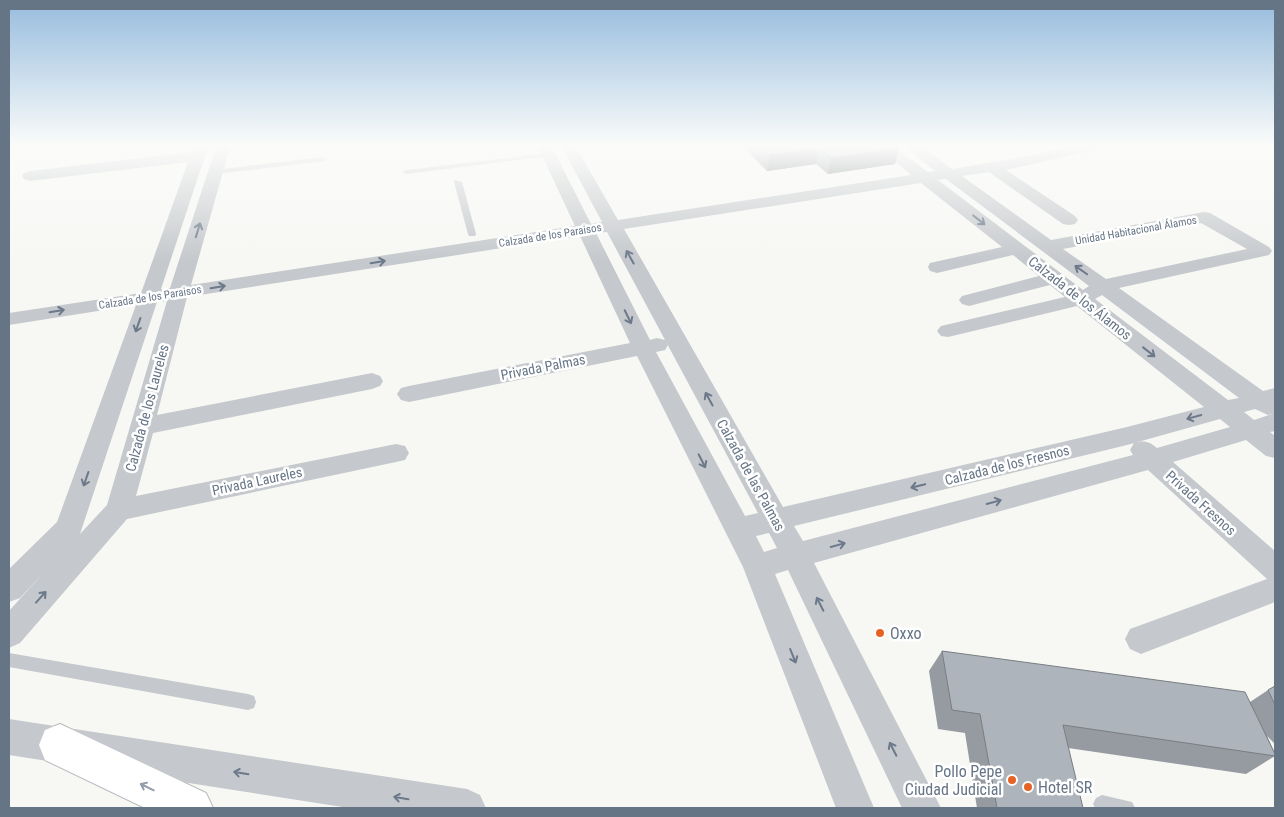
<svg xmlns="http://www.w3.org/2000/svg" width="1284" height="817" font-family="'Roboto Condensed',sans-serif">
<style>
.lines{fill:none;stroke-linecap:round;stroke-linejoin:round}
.trunk-casing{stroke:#b8bbbe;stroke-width:2}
.service{fill:#c5c8cc;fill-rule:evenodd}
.minor{fill:#c5c8cc;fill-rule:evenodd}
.trunk{fill:#fff;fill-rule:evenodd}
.wall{fill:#959ba1}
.shaded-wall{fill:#797e83}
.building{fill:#adb4bb;stroke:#797e83}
.oneway{stroke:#6b798a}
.oneway2{stroke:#949eaa}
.poi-dot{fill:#e76225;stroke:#fff;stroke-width:2}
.labels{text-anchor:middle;stroke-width:5;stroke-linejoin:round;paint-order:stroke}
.far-street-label{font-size:11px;fill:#667586;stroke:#fff}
.street-label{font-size:14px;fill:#667586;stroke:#fff}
.near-poi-label{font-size:16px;fill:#667586;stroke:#fff;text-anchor:start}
</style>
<rect width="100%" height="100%" fill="#f7f8f4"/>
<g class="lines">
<defs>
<path id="trunk" d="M60,724l146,69 7,15h-68l-100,-48 -6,-15 6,-15z"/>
</defs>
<!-- trunk casing -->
<use href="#trunk" class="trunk-casing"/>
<!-- service -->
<g class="service">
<path d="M549,153l4,2 -2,1 -145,18 -4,-2 4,-2z"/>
<path d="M323,157l4,2 -1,2 -111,13 -4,-2 4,-2z"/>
<path d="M455,180l7,2 14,52 -1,2h-6l-1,-2 -14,-52z"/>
<path d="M9,653l239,41 6,2 2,6 -2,6 -6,2 -239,-43z"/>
<path d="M1102,795l30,7 3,6h-40l-2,-4 3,-6z"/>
</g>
<!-- minor -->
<g class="minor">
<path d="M194,147h14l-47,142 9,-1 46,-141h14l-39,138 384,-59 -37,-79h14l39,77 11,-2 -40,-75h14l42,73 293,-45 -33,-28h16l34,25 7,-1 -30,-24h17l30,22 60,-10 58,-12h28l-2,3 -5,1 -85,19 69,46 3,4 -3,4 -6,1 -6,-1 -74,-52 -27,4 89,64 153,-28 6,1 59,34 3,4 -3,4 -150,33 144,103 12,-3v25l-7,2 -13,-6 -11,3 10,8 21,-7v18l-5,1 5,4v22l-9,-2 -20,-16 -73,22 102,89v51l-134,52 -11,-5 -5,-10 5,-10 137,-50 -119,-109 -334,93 127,245h-39l-114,-238 -13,4 99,234h-38l-93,-241 -106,-211 -228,46 -8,-2 -4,-6 4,-6 8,-2 221,-43 -50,-107 -393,61 -30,118 215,-42 8,3 3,5 -3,5 -8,3 -219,44 -17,63 260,-52 9,2 4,7 -4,7 -9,2 -269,57 -107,124 -11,5v-37l36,-40 -25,27 -11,4v-33l48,-47 79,-217 -127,20v-12l132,-20 47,-131 -158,19 -6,-2 -2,-3 2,-3 6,-2 162,-19zM946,179l143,107 -6,4 -145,-110zM921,183l81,64 -72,16 -2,4 2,4 7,2 76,-18 26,21 -77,20 -3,4 3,4 7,2 81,-21 15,12 -124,29 -4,5 4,5 7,1 129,-31 127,101 -77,20 -344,80 -159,-278zM1201,223l46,26 -141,30 -43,-30zM607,232l151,281 -13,3 -89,-164 9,-2 3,-5 -3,-5 -8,-2 -7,2 -54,-107zM1102,295l137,103 -11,2 -133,-101zM167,301l-60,204 -27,29 77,-232zM1220,419l10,8 -73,21c-8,-7 -13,-8 -23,-5l-4,7 3,5 -330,86 -9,-15 333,-81zM769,533l8,15 -13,4 -8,-16z"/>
<path d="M9,719l458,70 13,6 6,13h-137l-340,-53z"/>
</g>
<!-- trunk -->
<use href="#trunk" class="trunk"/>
</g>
<!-- wall -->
<g class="wall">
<path d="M743,147h155l1,1 -4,16 -67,10 -12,-10 -49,7z"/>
<path d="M942,651l308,51 18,-12 7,-4v58l-8,-8 8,18v2l-29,18 -178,-26 15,60h-106l-12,-75 -27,-4 -9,-58z"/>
</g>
<!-- shaded-wall -->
<g class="shaded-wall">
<path d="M680,147h13l-13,2z"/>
<path d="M819,148l-3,16 -49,7 3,-16z"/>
<path d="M899,148l-4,16 -67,10 3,-16z"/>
</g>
<!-- building -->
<g class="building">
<path d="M761,147h137l1,1 -68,10 -12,-10 -49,7z"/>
<path d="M942,651l303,41 30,62v2l-212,-31 20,83h-86l-17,-94 -28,-4z"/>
<path d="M1275,686v19l-7,-15z"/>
</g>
<!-- one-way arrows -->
<defs><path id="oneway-shaft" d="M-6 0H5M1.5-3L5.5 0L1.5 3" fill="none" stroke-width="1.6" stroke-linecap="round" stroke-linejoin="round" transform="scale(1.25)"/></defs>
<g class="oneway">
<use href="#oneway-shaft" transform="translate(979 220) rotate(38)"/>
<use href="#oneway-shaft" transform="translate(198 230) rotate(-73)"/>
<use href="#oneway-shaft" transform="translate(630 257) rotate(-119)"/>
<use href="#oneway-shaft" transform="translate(378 262) rotate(-9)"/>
<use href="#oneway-shaft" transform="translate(1081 270) rotate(-145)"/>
<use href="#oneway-shaft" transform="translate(218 287) rotate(-9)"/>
<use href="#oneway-shaft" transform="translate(57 311) rotate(-9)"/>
<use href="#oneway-shaft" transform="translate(628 317) rotate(64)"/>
<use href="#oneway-shaft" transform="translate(138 325) rotate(109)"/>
<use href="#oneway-shaft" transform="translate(1149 352) rotate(38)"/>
<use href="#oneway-shaft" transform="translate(709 399) rotate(-119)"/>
<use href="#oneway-shaft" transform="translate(1194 417) rotate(165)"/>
<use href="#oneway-shaft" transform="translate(702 461) rotate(63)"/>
<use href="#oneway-shaft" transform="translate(86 479) rotate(109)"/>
<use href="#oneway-shaft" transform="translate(918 486) rotate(166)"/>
<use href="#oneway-shaft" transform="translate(994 502) rotate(-15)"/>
<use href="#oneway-shaft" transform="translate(838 545) rotate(-15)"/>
<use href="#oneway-shaft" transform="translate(41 597) rotate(-48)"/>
<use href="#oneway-shaft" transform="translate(820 604) rotate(-117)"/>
<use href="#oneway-shaft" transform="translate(793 656) rotate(68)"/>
<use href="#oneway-shaft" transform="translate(893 749) rotate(-117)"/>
<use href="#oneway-shaft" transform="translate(241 773) rotate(-171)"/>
<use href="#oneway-shaft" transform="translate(401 798) rotate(-171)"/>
</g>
<use class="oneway2" href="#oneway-shaft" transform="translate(147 787) rotate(-154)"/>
<!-- sky -->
<linearGradient id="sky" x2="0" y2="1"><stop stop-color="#97bcde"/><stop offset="0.56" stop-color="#fbfcfa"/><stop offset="1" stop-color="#fbfcfa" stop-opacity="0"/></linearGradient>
<rect width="1284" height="261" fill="url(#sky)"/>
<!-- markers -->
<g class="poi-dot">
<circle cx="880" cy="633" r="5"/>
<circle cx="1012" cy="780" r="5"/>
<circle cx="1028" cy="787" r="5"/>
</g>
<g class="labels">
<!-- far-street labels -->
<g class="far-street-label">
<text transform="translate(1136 230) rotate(-10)" y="4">Unidad Habitacional Álamos</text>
<text transform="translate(550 235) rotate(-9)" y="4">Calzada de los Paraisos</text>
<text transform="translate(150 297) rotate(-9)" y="4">Calzada de los Paraisos</text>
</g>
<!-- street labels -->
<g class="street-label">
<text transform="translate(1080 298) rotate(38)" y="5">Calzada de los Álamos</text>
<text transform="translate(543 367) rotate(-11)" y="5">Privada Palmas</text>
<text transform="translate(147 408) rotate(-75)" y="5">Calzada de los Laureles</text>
<text transform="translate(1007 465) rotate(-14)" y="5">Calzada de los Fresnos</text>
<text transform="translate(751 475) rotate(61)" y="5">Calzada de las Palmas</text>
<text transform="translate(257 481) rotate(-12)" y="5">Privada Laureles</text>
<text transform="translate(1201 503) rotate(42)" y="5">Privada Fresnos</text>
</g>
<!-- near-poi labels -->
<g class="near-poi-label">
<text x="890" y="639">Oxxo</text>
<text x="1002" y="777" text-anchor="end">Pollo Pepe<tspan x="1002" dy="18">Ciudad Judicial</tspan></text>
<text x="1038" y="793">Hotel SR</text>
</g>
</g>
<!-- border -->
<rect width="1284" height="817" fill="none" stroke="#667586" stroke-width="20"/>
</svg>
